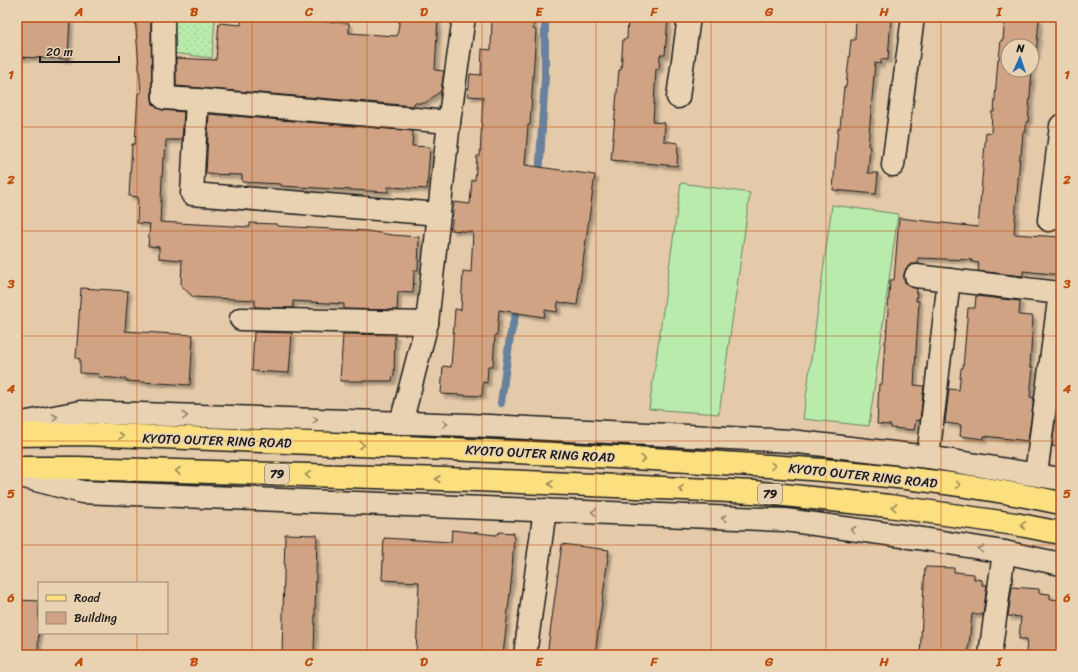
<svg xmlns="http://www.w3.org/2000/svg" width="1078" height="672" font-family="Sriracha,sans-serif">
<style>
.grass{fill:#b8ebac;stroke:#6a8464}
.park{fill:url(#park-dots);stroke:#6a8464}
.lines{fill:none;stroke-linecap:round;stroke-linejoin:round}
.stream{stroke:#68829e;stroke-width:8}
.building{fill:#cfa384;stroke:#1c1c1c;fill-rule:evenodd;filter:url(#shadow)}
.minor-casing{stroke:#1c1c1c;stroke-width:25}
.major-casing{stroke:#1c1c1c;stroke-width:25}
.minor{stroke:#e8d2b1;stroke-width:22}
.major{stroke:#fce080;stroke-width:22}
.oneway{stroke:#8c806e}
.oneway2{stroke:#978853}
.grid{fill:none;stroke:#bf4d0f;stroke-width:1;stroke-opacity:0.55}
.labels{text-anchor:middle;stroke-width:3.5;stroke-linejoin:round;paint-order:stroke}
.shield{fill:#e8d2b1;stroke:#595349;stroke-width:1}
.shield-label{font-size:12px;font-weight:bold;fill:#1c1c1c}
.street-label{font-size:13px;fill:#1c1c1c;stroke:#e8d2b1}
.neatline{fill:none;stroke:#bf4d0f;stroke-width:1.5}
.grid-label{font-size:13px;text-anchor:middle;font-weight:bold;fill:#bf4d0f}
</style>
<defs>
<pattern id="park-dots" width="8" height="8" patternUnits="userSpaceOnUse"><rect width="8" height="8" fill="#b8ebac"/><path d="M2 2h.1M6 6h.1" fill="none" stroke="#9ec993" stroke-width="1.8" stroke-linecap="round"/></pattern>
<filter id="shadow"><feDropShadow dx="3.5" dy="3.5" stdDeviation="1" flood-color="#0004"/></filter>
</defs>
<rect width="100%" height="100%" fill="#e4caa9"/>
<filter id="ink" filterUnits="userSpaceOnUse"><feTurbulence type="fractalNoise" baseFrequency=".025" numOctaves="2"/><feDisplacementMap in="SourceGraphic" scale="8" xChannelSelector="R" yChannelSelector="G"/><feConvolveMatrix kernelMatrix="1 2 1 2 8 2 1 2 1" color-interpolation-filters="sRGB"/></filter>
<g filter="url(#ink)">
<!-- grass -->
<g class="grass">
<path d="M681,183l69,10 -31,221 -70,-5z"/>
<path d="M832,205l66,9 -29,212 -66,-7z"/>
</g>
<!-- park -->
<path class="park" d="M167,17h48l-3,41 -40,-5z"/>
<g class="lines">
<!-- stream -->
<g class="stream">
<path d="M539,178l6,-101v-60"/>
<path d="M501,403l9,-66 8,-33"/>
</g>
</g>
<!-- building -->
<g class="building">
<path d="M17,17h53l-2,42 -51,-2z"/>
<path d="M135,17h14l2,6 1,75 1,6 4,4 6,2 21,2 -2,28h-16l-1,19 -2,-1 -3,64 90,5v-4l27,1v2l90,5 25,4 27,2 -1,33h-4l-1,23 -15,-1 -1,18 -53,-1v-5l-51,-3v7l-38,-1v-7l-62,-3 -12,-12 1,-25 -23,-2v-11l-11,-1 2,-22 -13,-1 1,-26 -9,-1 3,-52h3l3,-51h3z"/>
<path d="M242,17l107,6v10l48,3 3,-19h38l-3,53 9,1 -3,20 -16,12h-11v3l-238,-20v-28l40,2 3,-37 22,2z"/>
<path d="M492,17h42l-1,12 3,1 -6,95h-2l-3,40 70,10 -18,130 -19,-3 -1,10 -12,-2 -1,7 -45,-7 -2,25h-2l-2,31h-5l-1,17 -4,-1 -1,14 -41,-2 2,-28 8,1 4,-58 6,1 2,-39 8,1 2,-40 -22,-2 3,-28 16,2 2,-24h3l2,-24h3l3,-59 -15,-1 2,-22 11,1 1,-26 9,1z"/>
<path d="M628,17h40l-3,38h-5l-1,14h-3l-3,53 12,1 -1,18 14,2 -1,23 -66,-6 8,-90h2l2,-31h4z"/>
<path d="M856,17h35l-3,43 -7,-1v5l-6,-1 -7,83 2,1 -2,26h10l-2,21 -43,-4 5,-62h2l4,-41h2l5,-47h4z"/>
<path d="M1005,17h32v2h2l-3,37h-3l-5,66h-2v10h-3l-2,23h-1l-6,79 47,3v38l-38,-4v5l-45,-5 1,-8 -7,-1v-2l-54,-2v6h-7l-5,4 -2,6v7l5,5 8,3 -1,12h3l-5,84 10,1 -4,35 -4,-1 -2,10 -23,-2v-3l-14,-1 2,-40h3l3,-43h1l4,-61h4l5,-62 79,9 8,-95 5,1 1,-22 2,1 4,-53h1l2,-19h2zM1008,46h24v24h-24z"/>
<path d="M209,114l204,17 -1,15 18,1 -3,42 -39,-2v5l-107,-6v-2l-39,-2v-7l-36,-1z"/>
<path d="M81,288l47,3 -3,40 68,4 -3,50 -64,-4v-2l-28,-2 1,-3 -19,-1v-14l-4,-1z"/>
<path d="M976,296l44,5 -1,14 14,1 -3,51h3l-3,30 4,1 -6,43 -44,-5v3l-24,-3 1,-11 -16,-2 4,-34 10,1 2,-22h2l5,-60h7z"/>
<path d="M254,332l38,1 -3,40 -37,-2z"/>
<path d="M343,334l52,1 -1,41h-1l-1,5h-52z"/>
<path d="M1058,400l3,1v47l-9,-2z"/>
<path d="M452,530l44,5 4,-3 14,1 -2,41 -9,81h-87l3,-73 -37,-2 2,-42 67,4z"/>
<path d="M285,534l32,1 -3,120h-32z"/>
<path d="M562,544l47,6 -14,105h-48z"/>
<path d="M925,567l29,1v4l20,2v5l8,1v5h5l-4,30 -11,-1 -4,41h-48z"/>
<path d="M1012,587l27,2v4l11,1v5l11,1v55l-35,-3 1,-13h-8l2,-22 -13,-1z"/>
<path d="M17,600l22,1 -1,54h-21z"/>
</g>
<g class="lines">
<defs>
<g id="minor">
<path d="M163,17l1,81 33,2"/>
<path d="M678,97l11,-80"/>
<path d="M893,165l20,-148"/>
<path d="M439,214l-247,-20 5,-94 252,22"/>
<path d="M1049,220l12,-94"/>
<path d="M916,276l144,17 -24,181"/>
<path d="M241,319l186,4"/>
<path d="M401,423l26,-100 22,-201 15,-105"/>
<path d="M17,424l63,-12 388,13 322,16 138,16 133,22"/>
<path d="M928,457l21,-177"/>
<path d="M17,475l65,17 703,28 132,18 87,14 57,12"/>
<path d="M525,655l20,-145"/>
<path d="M990,655l14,-103"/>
</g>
<g id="major">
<path d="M17,435l65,-1c184,7 368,14 552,24 143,8 287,15 427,45"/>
<path d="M17,468h60l400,12 277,12 135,14 126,18 46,9"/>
</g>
</defs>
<!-- minor casing -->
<use href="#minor" class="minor-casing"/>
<!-- major casing -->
<use href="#major" class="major-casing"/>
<!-- minor -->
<use href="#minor" class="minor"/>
<!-- major -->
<use href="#major" class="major"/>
</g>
<!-- one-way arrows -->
<defs><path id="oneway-chevron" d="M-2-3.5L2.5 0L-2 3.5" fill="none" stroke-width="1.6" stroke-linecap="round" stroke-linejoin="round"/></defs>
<g class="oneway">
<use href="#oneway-chevron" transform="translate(185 416) rotate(2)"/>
<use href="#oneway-chevron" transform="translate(55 417) rotate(-10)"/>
<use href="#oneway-chevron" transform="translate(315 420) rotate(2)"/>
<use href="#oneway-chevron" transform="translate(445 424) rotate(2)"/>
<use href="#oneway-chevron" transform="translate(594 512) rotate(-178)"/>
<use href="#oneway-chevron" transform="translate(724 518) rotate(-178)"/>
<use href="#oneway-chevron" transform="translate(853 530) rotate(-173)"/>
<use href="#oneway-chevron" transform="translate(981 549) rotate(-171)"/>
</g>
<g class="oneway2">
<use href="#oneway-chevron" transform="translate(121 436) rotate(2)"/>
<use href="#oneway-chevron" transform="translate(362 445) rotate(2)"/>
<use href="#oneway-chevron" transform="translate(643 459) rotate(3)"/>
<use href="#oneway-chevron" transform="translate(773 466) rotate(3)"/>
<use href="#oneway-chevron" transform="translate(178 471) rotate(-178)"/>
<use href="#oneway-chevron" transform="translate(308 475) rotate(-178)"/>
<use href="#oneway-chevron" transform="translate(438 479) rotate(-178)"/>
<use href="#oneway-chevron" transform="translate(551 484) rotate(-178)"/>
<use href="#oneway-chevron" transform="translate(958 485) rotate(9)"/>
<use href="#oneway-chevron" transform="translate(681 489) rotate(-178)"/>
<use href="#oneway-chevron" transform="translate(894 507) rotate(-172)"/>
<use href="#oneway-chevron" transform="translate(1023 525) rotate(-169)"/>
</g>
</g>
<!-- grid -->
<path class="grid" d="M137,17v566M252,17v638M367,17v638M482,17v638M596,17v638M711,17v638M826,17v638M941,17v638M17,127h1044M17,231h1044M17,336h1044M17,441h1044M17,545h1044M137,633v22"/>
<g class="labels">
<!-- shield labels -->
<g class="shield">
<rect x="265" y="464" width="24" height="20" rx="3"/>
<rect x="758" y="484" width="24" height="20" rx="3"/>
</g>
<g class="shield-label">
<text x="277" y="478">79</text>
<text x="770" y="498">79</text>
</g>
<!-- street labels -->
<g class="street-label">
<text transform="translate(217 440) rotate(2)" y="5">KYOTO OUTER RING ROAD</text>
<text transform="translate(540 453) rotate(3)" y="5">KYOTO OUTER RING ROAD</text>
<text transform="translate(863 475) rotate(6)" y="5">KYOTO OUTER RING ROAD</text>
</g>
</g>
<!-- margin -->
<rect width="1078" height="672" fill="none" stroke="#e8d2b1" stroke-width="44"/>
<!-- legend -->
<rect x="38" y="582" width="130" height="52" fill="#e8d2b1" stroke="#968975"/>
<rect x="46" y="595" width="20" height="6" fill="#fce080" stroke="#968975"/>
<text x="74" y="602" font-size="12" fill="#1c1c1c">Road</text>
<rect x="46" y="612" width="20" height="12" fill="#cfa384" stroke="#968975"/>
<text x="74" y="622" font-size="12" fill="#1c1c1c">Building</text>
<!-- north arrow -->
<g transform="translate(1020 58) rotate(3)"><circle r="19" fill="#e8d2b1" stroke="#968975"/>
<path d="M0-3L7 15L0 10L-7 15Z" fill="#1f6fb2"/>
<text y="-6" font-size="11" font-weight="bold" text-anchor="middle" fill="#1c1c1c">N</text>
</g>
<!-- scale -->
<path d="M40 56v6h79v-6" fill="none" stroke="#1c1c1c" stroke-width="2"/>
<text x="46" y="56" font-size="12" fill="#1c1c1c" stroke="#e8d2b1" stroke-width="3" paint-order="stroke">20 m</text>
<rect x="22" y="22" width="1034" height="628" class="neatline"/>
<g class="grid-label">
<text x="79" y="16">A</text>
<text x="194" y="16">B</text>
<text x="309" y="16">C</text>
<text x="424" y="16">D</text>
<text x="539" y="16">E</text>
<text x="654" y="16">F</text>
<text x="769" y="16">G</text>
<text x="884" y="16">H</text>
<text x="999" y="16">I</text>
<text x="11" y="79">1</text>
<text x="1067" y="79">1</text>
<text x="11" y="184">2</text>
<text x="1067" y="184">2</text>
<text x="11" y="288">3</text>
<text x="1067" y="288">3</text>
<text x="11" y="393">4</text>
<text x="1067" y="393">4</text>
<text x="11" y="498">5</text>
<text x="1067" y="498">5</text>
<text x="11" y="602">6</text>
<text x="1067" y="602">6</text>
<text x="79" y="666">A</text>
<text x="194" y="666">B</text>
<text x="309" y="666">C</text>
<text x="424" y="666">D</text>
<text x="539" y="666">E</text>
<text x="654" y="666">F</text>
<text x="769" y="666">G</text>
<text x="884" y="666">H</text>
<text x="999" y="666">I</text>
</g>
</svg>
